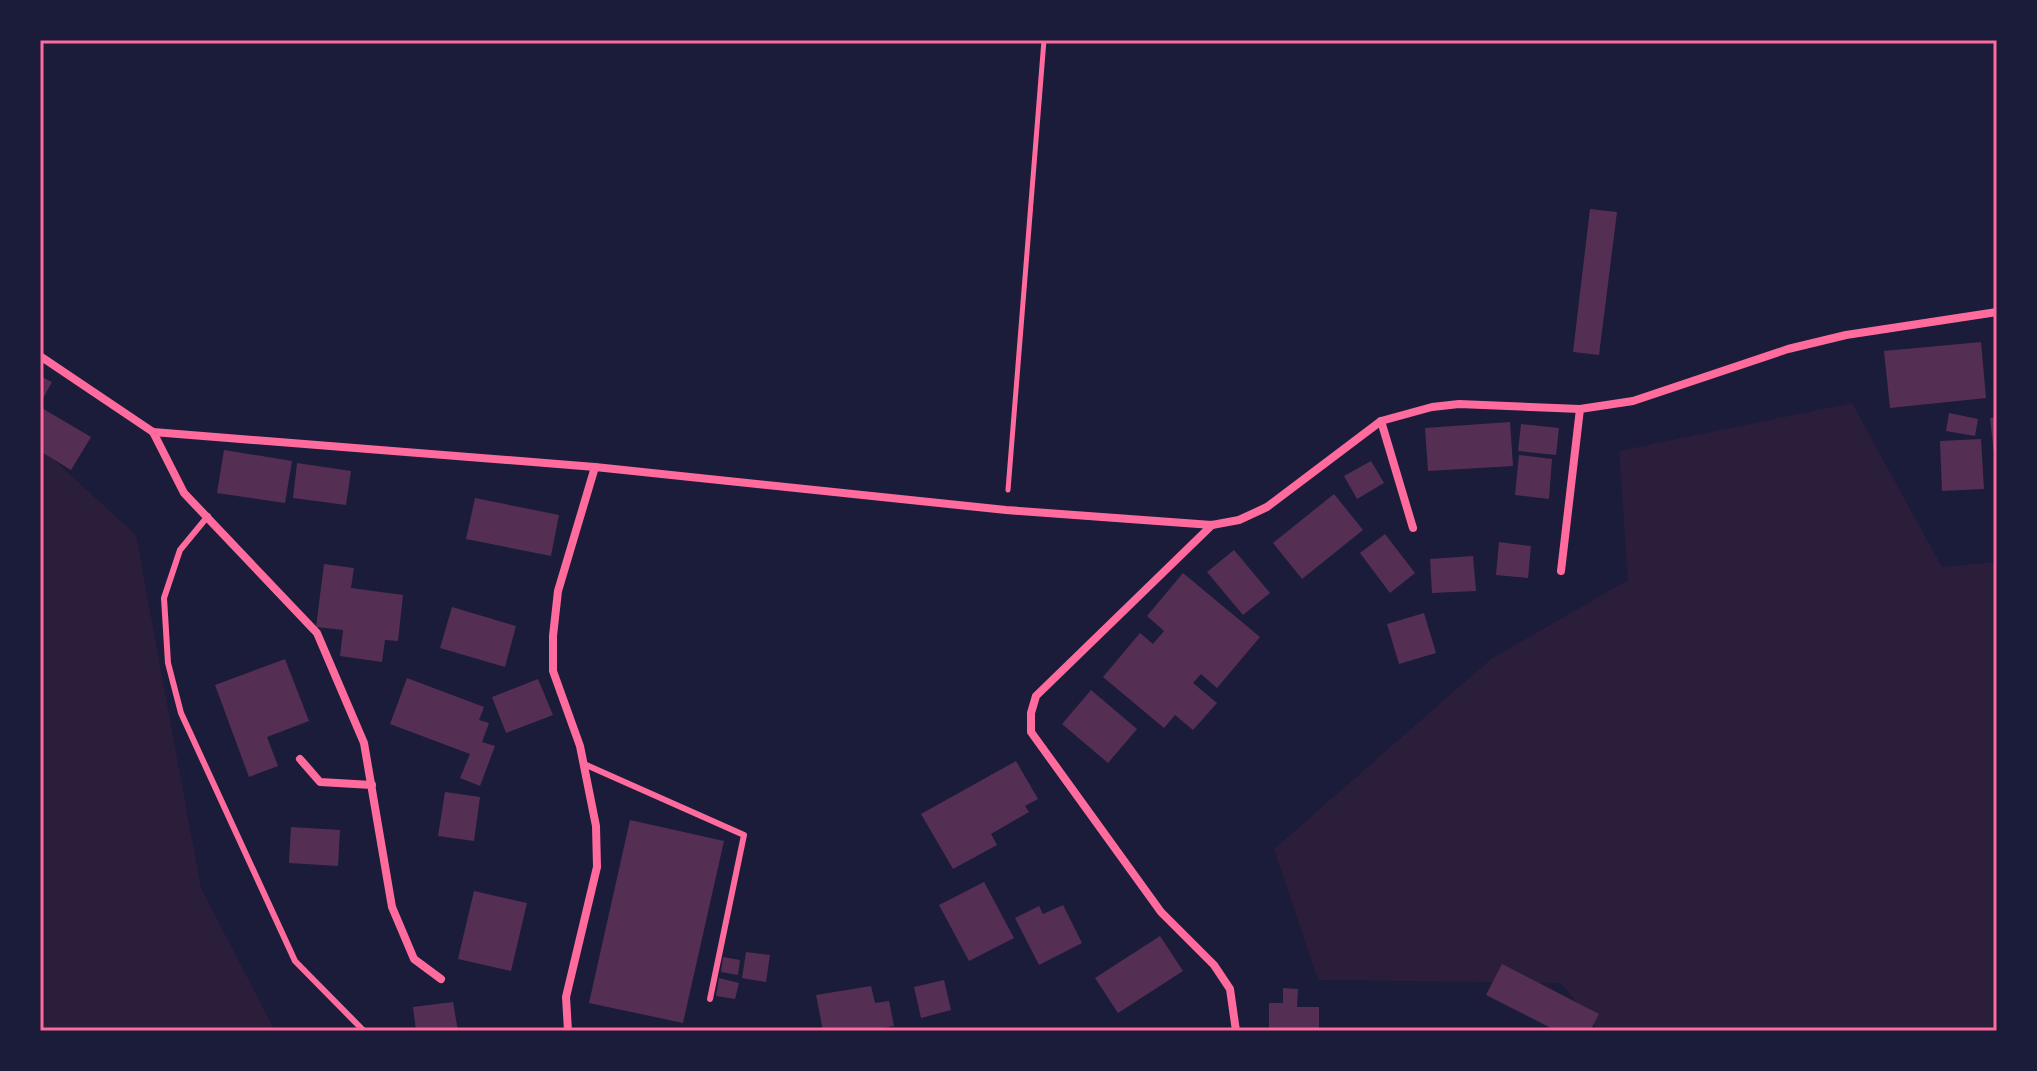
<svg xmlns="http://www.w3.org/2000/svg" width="2037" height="1071" font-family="'Sofia Sans Condensed',sans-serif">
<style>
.green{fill:#2a1e3b}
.building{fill:#542f53}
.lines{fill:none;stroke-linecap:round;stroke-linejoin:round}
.path{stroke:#ff6b9d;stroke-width:5}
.service{stroke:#ff6b9d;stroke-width:6}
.minor{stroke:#ff6b9d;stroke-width:8}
.neatline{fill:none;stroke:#ff6b9d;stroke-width:3}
</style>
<rect width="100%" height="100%" fill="#1b1b3a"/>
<!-- green -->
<g class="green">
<path d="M1852,403l90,164 55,-5v469h-398l-38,-48 -243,-3 -44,-131 217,-190 137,-79 -9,-129z"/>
<path d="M40,447l96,88 65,353 74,143h-235z"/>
</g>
<!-- building -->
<g class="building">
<path d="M1590,209l27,3 -18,143 -26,-3z"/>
<path d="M1981,342l5,56 -96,10 -6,-57z"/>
<path d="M40,376l12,6 -10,18 -2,-1z"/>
<path d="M40,407l51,30 -20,33 -31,-19z"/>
<path d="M1949,413l29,6 -3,17 -29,-5z"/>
<path d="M1997,417v36l-3,1 -4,-36z"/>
<path d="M1510,422l3,44 -85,5 -3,-43z"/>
<path d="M1521,424l38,4 -3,27 -38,-4z"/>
<path d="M1981,439l3,50 -42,2 -2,-50z"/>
<path d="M224,450l68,11 -7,42 -68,-10z"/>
<path d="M1519,455l33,4 -3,40 -34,-4z"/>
<path d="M1371,461l13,22 -27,16 -13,-23z"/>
<path d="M297,463l54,8 -5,34 -53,-7z"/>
<path d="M1334,494l29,36 -61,49 -29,-36z"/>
<path d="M475,498l84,17 -8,41 -85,-17z"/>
<path d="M1385,534l30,39 -25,20 -30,-40z"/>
<path d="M1499,542l32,4 -3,32 -32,-3z"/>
<path d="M1234,550l36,43 -27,22 -36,-43z"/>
<path d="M1473,556l3,35 -44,2 -2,-34z"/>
<path d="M324,564l30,4 -3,20 52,7 -5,46 -13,-1 -3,22 -42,-6 3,-26 -27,-3z"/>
<path d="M1183,573l77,64 -43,51 -16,-14 -8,9 24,20 -24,27 -18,-15 -11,13 -61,-51 37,-44 13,11 11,-13 -17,-15z"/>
<path d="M452,607l64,19 -11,41 -65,-19z"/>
<path d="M1424,613l12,40 -37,11 -12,-40z"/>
<path d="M285,659l24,62 -42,16 11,29 -29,11 -34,-92z"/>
<path d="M407,678l77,29 -5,13 10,3 -7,19 13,4 -15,40 -20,-8 10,-24 -80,-30z"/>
<path d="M538,679l15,36 -47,18 -14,-36z"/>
<path d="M1091,690l46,39 -29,34 -46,-39z"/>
<path d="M1016,761l22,38 -13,7 4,6 -38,22 6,11 -44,24 -32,-55z"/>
<path d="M445,792l35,5 -6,44 -36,-5z"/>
<path d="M630,820l94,21 -41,182 -94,-20z"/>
<path d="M291,827l49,3 -2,36 -49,-3z"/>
<path d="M984,882l30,56 -45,23 -30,-56z"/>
<path d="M474,891l53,12 -16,68 -53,-12z"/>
<path d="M1063,905l19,38 -43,22 -24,-47 24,-12 4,8z"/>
<path d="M1160,936l23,35 -65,42 -23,-35z"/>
<path d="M746,952l24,3 -4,27 -24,-4z"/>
<path d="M723,957l17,3 -2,15 -17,-3z"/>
<path d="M1502,964l97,50 -9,17h-33l-71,-36z"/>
<path d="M719,978l20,5 -4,16 -19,-3z"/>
<path d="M944,980l7,30 -30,8 -7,-31z"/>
<path d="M871,986l4,17 14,-2 5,25 -30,5h-41l-7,-36z"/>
<path d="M1283,988l15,1 -1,18h22v24h-50v-28h14z"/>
<path d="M453,1002l5,29h-42l-3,-24z"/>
</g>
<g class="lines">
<!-- path -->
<path class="path" d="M1008,490l36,-450"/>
<!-- service -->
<g class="service">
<path d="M208,516l-28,34 -16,48 4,65 13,50 114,248 69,70"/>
<path d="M584,764l160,71 -34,164"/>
</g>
<!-- minor -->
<g class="minor">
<path d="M40,356l113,76 442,35 411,43 206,15 27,-5 28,-13 114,-86 51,-14 27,-3 121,5 53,-8 155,-52 58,-14 151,-23"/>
<path d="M1381,421l32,107"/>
<path d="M153,432l31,61 133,140 47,110 28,164 22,52 27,20"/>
<path d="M1212,525l-176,171 -5,17v19l130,180 53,53 16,24 6,42"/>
<path d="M1561,571l19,-162"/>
<path d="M300,759l20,23 52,3"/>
<path d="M568,1031l-2,-34 31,-130 -1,-41 -16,-80 -27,-75v-35l5,-45 37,-124"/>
</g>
</g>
<!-- border -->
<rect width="2037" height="1071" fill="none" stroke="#1b1b3a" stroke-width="84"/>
<rect x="42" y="42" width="1953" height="987" class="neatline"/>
</svg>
